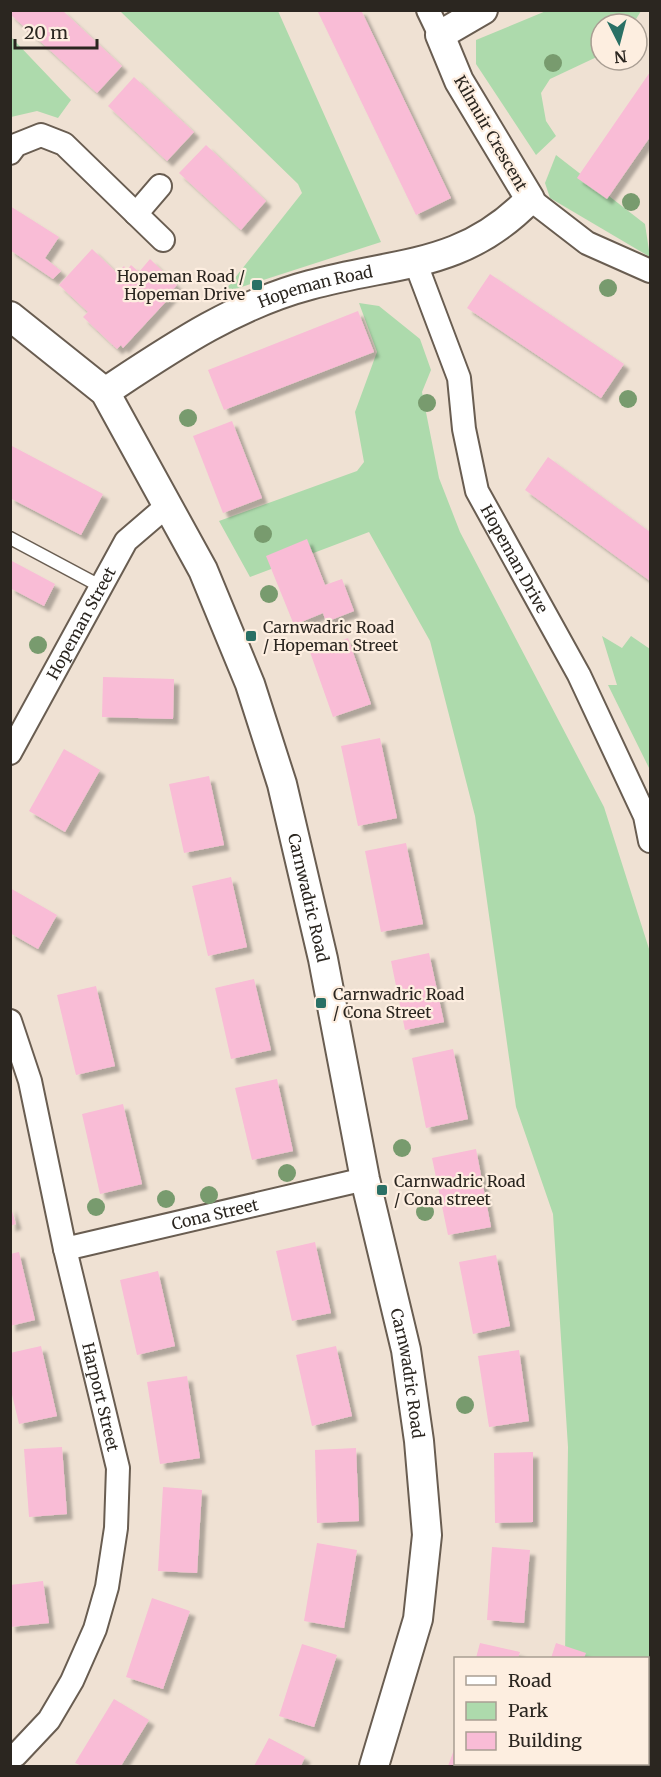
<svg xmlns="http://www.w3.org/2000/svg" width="661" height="1777" font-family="Merriweather,serif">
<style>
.green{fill:#addaac}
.building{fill:#f9bcd6;filter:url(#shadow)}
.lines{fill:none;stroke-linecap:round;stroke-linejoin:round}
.service-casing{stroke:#695d51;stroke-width:15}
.minor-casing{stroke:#695d51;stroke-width:26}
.tertiary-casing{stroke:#695d51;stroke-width:32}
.service{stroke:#fff;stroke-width:12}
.minor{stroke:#fff;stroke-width:22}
.tertiary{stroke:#fff;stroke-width:28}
.tree{fill:#789b6e}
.poi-dot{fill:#2a7065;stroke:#fdeee0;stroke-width:2}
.labels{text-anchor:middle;stroke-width:4.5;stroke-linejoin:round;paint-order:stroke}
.street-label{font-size:16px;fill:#2b2620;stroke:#fdeee0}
.poi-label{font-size:16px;fill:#2b2620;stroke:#fdeee0;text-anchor:start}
</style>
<defs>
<filter id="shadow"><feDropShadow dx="5.5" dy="5.5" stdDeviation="1.5" flood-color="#0004"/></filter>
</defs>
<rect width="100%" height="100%" fill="#efe1d3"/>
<!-- green -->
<g class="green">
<path d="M120,11h158l103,231 -158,51 79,-100 -4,-9z"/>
<path d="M546,11h95l-8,13h-32v31l-51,24 -9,14 5,28 10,15 -20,19 -60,-91v-24z"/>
<path d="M11,37l60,63 -13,18 -21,-7 -26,6z"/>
<path d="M556,155l89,69 5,33 -100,-59 -5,-15z"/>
<path d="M359,303l20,3 41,33 11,31 -9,22 17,86 21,54 144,275 46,145v814h-82l1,-2h79v-106h-79l-4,-3 3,-208 -15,-233 -37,-107 -41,-291 -45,-175 -61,-109 -119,45 -31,-56 138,-50 7,-9 -9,-50 22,-60z"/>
<path d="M602,636l20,12 9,-12 19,13v121l-42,-85h9z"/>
</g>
<!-- building -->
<g class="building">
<path d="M10,10h52l60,56 -25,27 -87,-79z"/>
<path d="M317,10h44l90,188 -35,17z"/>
<path d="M650,72v65l-43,62 -30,-21z"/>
<path d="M134,77l60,55 -27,29 -59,-55z"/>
<path d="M206,145l60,56 -25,29 -62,-57z"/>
<path d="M10,206l49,31 -14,21 16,13 -8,8 -43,-29z"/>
<path d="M92,249l25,24 7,-7 3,4 4,-5 8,7 11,-13 27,26 -6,7 2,2 -50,54 -2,-3 -4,4 -34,-32 5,-5 -29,-27z"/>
<path d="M490,274l134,90 -23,34 -134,-90z"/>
<path d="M358,311l16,41 -150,58 -16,-40z"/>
<path d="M232,421l30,77 -39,15 -30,-77z"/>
<path d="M10,445l93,49 -22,41 -71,-37z"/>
<path d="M548,457l102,75v49l-125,-91z"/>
<path d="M307,539l18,46 17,-6 12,32 -28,11 -3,-9 -29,12 -28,-69z"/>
<path d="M10,560l45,24 -11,22 -34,-18z"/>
<path d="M348,638l23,66 -38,13 -23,-65z"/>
<path d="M103,677l71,2 -1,40 -71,-2z"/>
<path d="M380,738l17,80 -39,8 -17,-80z"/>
<path d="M64,749l36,21 -35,62 -36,-21z"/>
<path d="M209,776l15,69 -40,8 -15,-69z"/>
<path d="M406,843l17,81 -42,8 -16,-81z"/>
<path d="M231,877l16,70 -39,9 -16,-70z"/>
<path d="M10,888l47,27 -19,34 -28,-16z"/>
<path d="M429,953l15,69 -39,8 -14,-69z"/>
<path d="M254,979l17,71 -40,9 -16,-71z"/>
<path d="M96,986l19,80 -39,9 -19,-80z"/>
<path d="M453,1049l15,70 -42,9 -14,-70z"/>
<path d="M277,1079l16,72 -41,9 -17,-72z"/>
<path d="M123,1104l19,80 -42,10 -18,-80z"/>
<path d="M476,1149l15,78 -43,8 -16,-77z"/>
<path d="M10,1205l6,19 -6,2z"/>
<path d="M315,1242l16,71 -39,8 -16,-70z"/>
<path d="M19,1252l16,68 -25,6v-72z"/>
<path d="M496,1255l14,71 -37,8 -14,-72z"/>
<path d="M158,1271l17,75 -38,9 -17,-75z"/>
<path d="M41,1346l16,70 -38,8 -9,-38v-33z"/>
<path d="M336,1346l16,70 -40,10 -16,-71z"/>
<path d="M519,1350l10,71 -40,6 -11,-71z"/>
<path d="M187,1376l13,82 -40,6 -13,-82z"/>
<path d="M62,1447l5,67 -38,3 -5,-68z"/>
<path d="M356,1448l3,73 -42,2 -2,-73z"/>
<path d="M533,1452v70l-38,1 -1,-70z"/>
<path d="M163,1487l39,3 -5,83 -39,-2z"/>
<path d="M317,1543l40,7 -13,78 -40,-7z"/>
<path d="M492,1547l38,3 -6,73 -37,-3z"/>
<path d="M43,1581l6,42 -39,4v-42z"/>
<path d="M152,1598l38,13 -27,78 -37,-12z"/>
<path d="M480,1643l40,9 -2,6h-42z"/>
<path d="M556,1643l30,10 -2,5h-33z"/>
<path d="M302,1644l35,11 -23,72 -35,-11z"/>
<path d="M114,1699l35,21 -28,46h-39l-7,-3z"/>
<path d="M269,1738l36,19 -4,9h-47z"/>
<path d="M455,1747l1,17h35l-1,2h-42z"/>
</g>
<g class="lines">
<defs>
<path id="service" d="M10,538l90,48"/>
<g id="minor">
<path d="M428,10l12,25"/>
<path d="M10,153l6,-8 25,-10 23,9 99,96"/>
<path d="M530,199l57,44 63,28"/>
<path d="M136,214l24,-28"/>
<path id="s1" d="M416,264l43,114 5,51 13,62 102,184 66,141 5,25"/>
<path id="s2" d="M10,753l116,-212 42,-36"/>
<path id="s3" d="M10,1021l20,60 35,168 53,219 -2,60 -9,59 -12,42 -23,52 -23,39 -33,35"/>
<path id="s4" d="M65,1249l300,-70"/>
</g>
<g id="tertiary">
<path id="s5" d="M10,316l95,76 98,178 47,114 32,100 41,175 42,220 41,171 13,91 8,94 -9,84 -44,147"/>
<path id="s6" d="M105,392c65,-43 129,-87 205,-107 87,-24 152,-16 220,-86l-71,-118 -19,-46 43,-25"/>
</g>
</defs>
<!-- service casing -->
<use href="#service" class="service-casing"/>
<!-- minor casing -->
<use href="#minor" class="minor-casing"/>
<!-- tertiary casing -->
<use href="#tertiary" class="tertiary-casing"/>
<!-- service -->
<use href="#service" class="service"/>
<!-- minor -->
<use href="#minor" class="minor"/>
<!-- tertiary -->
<use href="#tertiary" class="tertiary"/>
</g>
<!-- trees -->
<g class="tree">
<circle cx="553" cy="63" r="9"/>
<circle cx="631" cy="202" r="9"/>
<circle cx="608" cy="288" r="9"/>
<circle cx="628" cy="399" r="9"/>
<circle cx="427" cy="403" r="9"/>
<circle cx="188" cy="418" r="9"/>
<circle cx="263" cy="534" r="9"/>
<circle cx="269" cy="594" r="9"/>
<circle cx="38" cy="645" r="9"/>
<circle cx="402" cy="1148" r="9"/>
<circle cx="287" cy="1173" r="9"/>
<circle cx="209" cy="1195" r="9"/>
<circle cx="166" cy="1199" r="9"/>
<circle cx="96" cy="1207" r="9"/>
<circle cx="425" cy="1212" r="9"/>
<circle cx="465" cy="1405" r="9"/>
</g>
<!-- markers -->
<g class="poi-dot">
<rect x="251" y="279" width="12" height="12" rx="3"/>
<rect x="245" y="630" width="12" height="12" rx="3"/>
<rect x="315" y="997" width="12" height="12" rx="3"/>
<rect x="376" y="1184" width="12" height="12" rx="3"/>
</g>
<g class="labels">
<!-- street labels -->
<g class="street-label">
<text transform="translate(491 133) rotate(60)" y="6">Kilmuir Crescent</text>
<text dy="6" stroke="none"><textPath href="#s6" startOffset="237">Hopeman Road</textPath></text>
<text dy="6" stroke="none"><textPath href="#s1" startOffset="314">Hopeman Drive</textPath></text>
<text dy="6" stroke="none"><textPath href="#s2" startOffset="148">Hopeman Street</textPath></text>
<text dy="6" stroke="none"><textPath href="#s5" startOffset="670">Carnwadric Road</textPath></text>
<text dy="6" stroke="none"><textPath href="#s4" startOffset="154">Cona Street</textPath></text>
<text dy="6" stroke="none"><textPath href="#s5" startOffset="1156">Carnwadric Road</textPath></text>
<text dy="6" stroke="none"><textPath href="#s3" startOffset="387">Harport Street</textPath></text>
</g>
<!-- poi labels -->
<g class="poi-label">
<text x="245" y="282" text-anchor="end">Hopeman Road /<tspan x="245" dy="18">Hopeman Drive</tspan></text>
<text x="263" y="633">Carnwadric Road<tspan x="263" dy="18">/ Hopeman Street</tspan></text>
<text x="333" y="1000">Carnwadric Road<tspan x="333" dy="18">/ Cona Street</tspan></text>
<text x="394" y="1187">Carnwadric Road<tspan x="394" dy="18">/ Cona street</tspan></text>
</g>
</g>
<!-- border -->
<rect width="661" height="1777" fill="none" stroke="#2b2620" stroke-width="24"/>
<!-- legend -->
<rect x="454" y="1657" width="195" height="108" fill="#fdeee0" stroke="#a99e93" stroke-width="1.5"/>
<rect x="466" y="1676" width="30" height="9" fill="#ffffff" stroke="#a99e93" stroke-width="1.5"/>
<text x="508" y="1687" font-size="18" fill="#2b2620">Road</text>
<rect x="466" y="1702" width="30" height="18" fill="#addaac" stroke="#a99e93" stroke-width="1.5"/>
<text x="508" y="1717" font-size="18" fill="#2b2620">Park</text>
<rect x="466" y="1732" width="30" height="18" fill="#f9bcd6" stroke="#a99e93" stroke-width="1.5"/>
<text x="508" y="1747" font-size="18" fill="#2b2620">Building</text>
<!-- north arrow -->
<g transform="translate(619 42) rotate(174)"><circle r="28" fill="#fdeee0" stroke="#a99e93" stroke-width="1.5"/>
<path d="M0-4.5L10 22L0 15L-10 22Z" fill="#2a7065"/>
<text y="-9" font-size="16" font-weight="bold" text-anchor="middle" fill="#2b2620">N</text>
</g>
<!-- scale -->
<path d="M15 39v9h82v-9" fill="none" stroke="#2b2620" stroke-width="3"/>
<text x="24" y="39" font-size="18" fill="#2b2620" stroke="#fdeee0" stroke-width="4.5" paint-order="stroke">20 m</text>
</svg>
